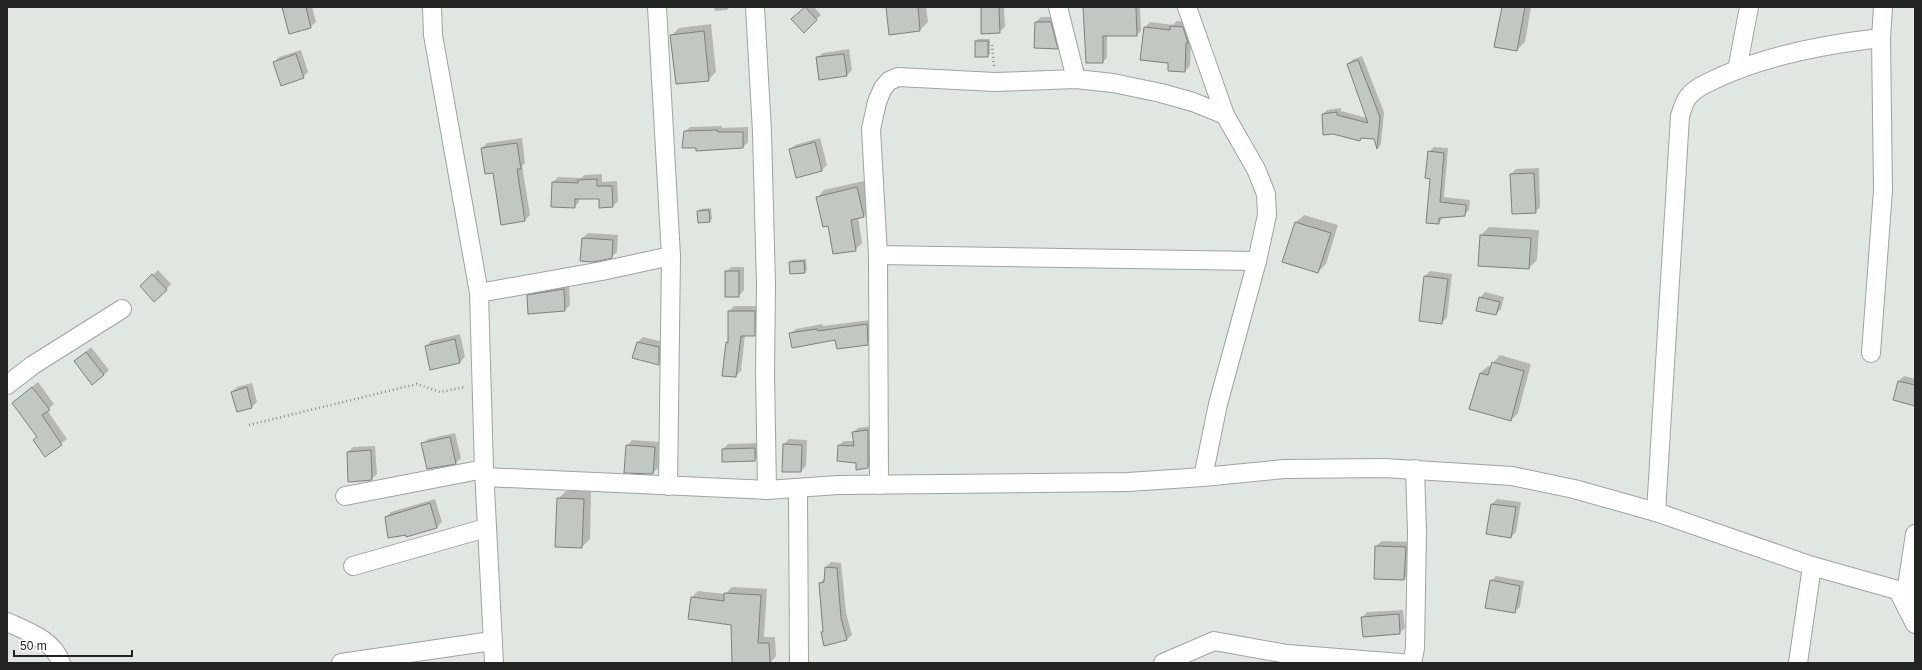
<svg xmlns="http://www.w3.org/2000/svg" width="1922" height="670" font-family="Helvetica,sans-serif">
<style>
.shadow{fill:#0003}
.building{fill:#c1c7c1;stroke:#7c817c}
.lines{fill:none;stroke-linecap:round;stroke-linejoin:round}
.minor-casing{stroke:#9fa49f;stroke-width:20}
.path{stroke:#898e89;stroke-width:2.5;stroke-dasharray:1 3;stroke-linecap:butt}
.minor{stroke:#fff;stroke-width:18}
</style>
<rect width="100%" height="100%" fill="#e0e6e0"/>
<!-- shadow -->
<g class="shadow">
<path d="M283,7h29l4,15 -6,5z"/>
<path d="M714,7h16l-3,3 -12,1z"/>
<path d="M805,7h9l7,8 -17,16 -11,-12z"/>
<path d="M886,7h40l2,15 -8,8z"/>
<path d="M982,7h22l1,20 -6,5z"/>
<path d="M1084,7h56l1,24 -4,4h-30v23l-5,4z"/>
<path d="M1503,7h28l-6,35 -8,8z"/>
<path d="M1041,17h15l6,26 -5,5 -22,-1 1,-25z"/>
<path d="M1177,21l11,1 3,17 -1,27 -5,5 -15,-9 -25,-35 5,-5 23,3z"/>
<path d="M711,24l5,48 -8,8 -37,-44 8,-8z"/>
<path d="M978,39h12v15l-2,2h-12v-15z"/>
<path d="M849,49l3,21 -5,5 -27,3 -3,-20 6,-5z"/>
<path d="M301,50l7,22 -5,5 -29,-15 5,-5z"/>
<path d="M1362,56l22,56 -3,32 -3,4 -4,-10 -11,-1 -3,3 -27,-7 -9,1 -1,-20 4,-4 14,-2v3l26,7 -19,-54 4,-4z"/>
<path d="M722,126v2l26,-1v15l-5,5 -58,-15 5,-5z"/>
<path d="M522,138l3,25 -3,3 8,49 -5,5 -43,-72 5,-5z"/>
<path d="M820,138l7,27 -5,5 -25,7 -7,-27 5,-5z"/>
<path d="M1434,147l14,1 -4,49 26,3 -1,10 -5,5 -20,1 -5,7 -10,-71z"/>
<path d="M1539,168l1,39 -5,5 -24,-38 5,-5z"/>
<path d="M602,174v8l15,-1 1,20 -5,5 -13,-8h-21v4l-5,5 -21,-25 5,-5 23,1 3,-3z"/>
<path d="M864,181l7,28 -7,7 -6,1 4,26 -7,7 -26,-25 -12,-27 7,-8z"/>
<path d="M711,208l1,11 -2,2 -12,-10 2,-2z"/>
<path d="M1304,215l34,10 -12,39 -8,8 -22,-50z"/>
<path d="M1489,227l50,3 -2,30 -8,8 -48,-33z"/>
<path d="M588,233l30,2 -1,17 -6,5 -30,3 2,-22z"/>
<path d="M806,259l1,11 -2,2 -15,-9 2,-3z"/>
<path d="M731,267h13v23l-5,6h-13v-24z"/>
<path d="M158,270l13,14 -5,6 -25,-4z"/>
<path d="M1430,271l22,3 -5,43 -5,6 -22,-3 5,-44z"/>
<path d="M569,284l1,21 -5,5 -37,-14 5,-6z"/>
<path d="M1485,292l19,5 -3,12 -5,5 -16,-16z"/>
<path d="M734,306h26v24l-5,5h-10l-4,36 -5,5 -9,-33 2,-3v-29z"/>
<path d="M871,320l2,18 -6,6 -77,-10 6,-5 26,-5 1,2z"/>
<path d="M460,334l5,23 -5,5 -29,7 -5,-23 5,-5z"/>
<path d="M643,337l21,5v17l-5,5 -21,-22z"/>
<path d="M91,347l18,23 -5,5 -29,-14z"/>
<path d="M1500,355l31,9 -13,49 -7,7 -31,-47 8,-7 4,1 1,-4z"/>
<path d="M1904,376l11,3v26l-16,-24z"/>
<path d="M38,382l16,22 -7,6 20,29 -22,17 -7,-20 -25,-33z"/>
<path d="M252,383l5,19 -5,5 -20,-15 5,-5z"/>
<path d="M872,426v37l-4,4 -12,-5 -17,-17 5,-4h10l-1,-9 5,-4z"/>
<path d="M455,433l6,25 -5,5 -33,-19 5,-5z"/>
<path d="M789,439l18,1 -1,26 -5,5 -17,-27z"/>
<path d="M632,440l27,2 -1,26 -5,5 -26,-27z"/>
<path d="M759,443l1,11 -5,6 -32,1v-12l5,-5z"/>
<path d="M375,446l2,28 -5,5 -24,-27 5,-5z"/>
<path d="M566,491h25l-1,48 -8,8 -24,-48z"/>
<path d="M435,499l7,23 -5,5 -30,9 -21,-19 5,-5z"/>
<path d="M1497,499l24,3 -5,30 -5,5 -24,-4 5,-29z"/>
<path d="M1382,541l28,1 -1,32 -5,5 -29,-1 1,-32z"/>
<path d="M831,562l10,1 5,50 6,22 -5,4 -22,6 -3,-12 2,-2 -4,-48 5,-5 1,-11z"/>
<path d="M1496,576l28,5 -4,26 -6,5 -23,-31z"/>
<path d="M732,587l35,2 -3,48h11l1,19 -6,7h-37l-2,-39 -39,-27 6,-6 27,3z"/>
<path d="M1403,610l2,18 -6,5 -37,-15 5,-6z"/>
</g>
<!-- building -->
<g class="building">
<path d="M282,7h24l5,21 -22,6z"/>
<path d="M805,7l12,13 -13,13 -13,-14z"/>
<path d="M886,7h32l2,24 -31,4z"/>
<path d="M981,7h18l1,26 -19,1z"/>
<path d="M1083,7h53l1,29h-34v27h-17z"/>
<path d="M1502,7h23l-8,44 -23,-4z"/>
<path d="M1035,22h16l7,27 -24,-1z"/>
<path d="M1170,26l13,1 5,16h-2l-1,29 -17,-1v-8l-28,-3 4,-33 26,3z"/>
<path d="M704,31l5,50 -33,3 -6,-49z"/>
<rect x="975" y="41" width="13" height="16"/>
<path d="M296,54l8,24 -23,8 -8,-24z"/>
<path d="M844,54l3,22 -28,4 -3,-23z"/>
<path d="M1358,60l22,57 -3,32 -3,-10 -13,-1 -1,3 -27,-7 -10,1 -1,-21 15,-2v3l31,8 -21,-59z"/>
<path d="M717,130l1,2h25v16l-47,3v-3h-14l2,-17z"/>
<path d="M815,142l7,29 -26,7 -7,-29z"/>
<path d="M517,143l4,26h-4l8,52 -24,4 -8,-52 -8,1 -4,-26z"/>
<path d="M1428,151l16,2 -4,49 26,3 -1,11 -26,2v6l-13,-1 4,-44 -5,-1z"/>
<path d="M1534,173l2,40 -24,1 -2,-40z"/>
<path d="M597,179v7h15l1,21 -14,1v-9h-24v9l-24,-1 1,-25 26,1v-3z"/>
<path d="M857,187l7,30 -13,3 5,31 -23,3 -5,-28 -5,1 -7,-30z"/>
<path d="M709,210l1,12 -12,1 -1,-12z"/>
<path d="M1295,222l36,11 -13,40 -36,-11z"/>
<path d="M1480,235l51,3 -2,31 -51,-3z"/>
<path d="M582,238l31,2 -1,18 -19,4 -13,-1z"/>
<path d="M804,261l1,12 -15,1 -1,-12z"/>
<rect x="725" y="271" width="14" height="26"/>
<path d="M152,274l15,16 -13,12 -14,-16z"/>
<path d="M1424,276l24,3 -6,45 -23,-3z"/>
<path d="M564,289l1,22 -37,3 -1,-19z"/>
<path d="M1479,297l21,5 -4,13 -20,-4z"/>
<path d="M728,311h27v25h-14l-5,41 -14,-1 4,-34 2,1z"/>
<path d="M867,324l1,21 -31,4 -2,-9 -43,8 -3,-15 28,-4 1,2z"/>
<path d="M455,339l5,24 -30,7 -5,-24z"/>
<path d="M637,342l22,5v18l-27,-7z"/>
<path d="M86,352l18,23 -12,10 -18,-24z"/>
<path d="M1492,362l32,9 -13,50 -42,-12 11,-36 8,2z"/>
<path d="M1898,381l17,4v21l-22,-6z"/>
<path d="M32,387l18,23 -8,5 20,30 -17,12 -12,-17 4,-3 -25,-34z"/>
<path d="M247,387l5,21 -15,4 -6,-20z"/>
<path d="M868,430v38l-12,2v-7l-19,-2 1,-16 16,1 -2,-14z"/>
<path d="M450,437l6,27 -29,5 -6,-26z"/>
<path d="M783,444l19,1 -1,27h-19z"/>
<path d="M626,445l29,2 -2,27 -29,-1z"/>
<path d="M755,448v13l-33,1v-13z"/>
<path d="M371,450l1,30 -24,2 -1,-30z"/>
<path d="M557,498l27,1 -2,49 -27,-1z"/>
<path d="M430,503l7,25 -31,9v-2l-18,3 -3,-21z"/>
<path d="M1491,504l25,3 -5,31 -25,-4z"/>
<path d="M1375,546l31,1 -2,33 -30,-1z"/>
<path d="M825,567l12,1 4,50 6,22 -23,6 -3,-14h2l-4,-49 5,-1z"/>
<path d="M1490,580l30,6 -5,27 -30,-5z"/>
<path d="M724,593l37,2 -3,48h11l1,20h-38l-1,-38 -43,-6 3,-22 33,4z"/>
<path d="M1399,614l1,20 -37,3 -2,-20z"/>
</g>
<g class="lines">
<defs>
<g id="minor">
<path d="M432,7l1,28 46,258 5,176 10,194"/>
<path d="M657,7l14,249 -3,230"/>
<path d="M755,7l7,125 4,153 -1,88 2,117"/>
<path d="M1058,7l18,72"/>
<path d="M1187,7l38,108 31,54 10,25 1,21 -10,46 -39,143 -15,73"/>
<path d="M1737,70l12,-63"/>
<path d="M878,255l379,6"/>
<path d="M479,293l123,-22 69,-15"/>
<path d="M1871,353l12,-163 -2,-152 2,-31"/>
<path d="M7,385l26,-20 89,-56"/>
<path d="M484,477l283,13 71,-5 290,-3 75,-5 81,-8 100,-1 128,8 62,13 82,23 156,54 103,29"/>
<path d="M879,485l-1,-230 -7,-126 6,-27 6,-14 6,-7 9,-4 97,5 81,-3 37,4 48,10 32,9 32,13"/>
<path d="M798,489l1,174"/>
<path d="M345,496l139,-27"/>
<path d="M1656,512l24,-396c2,-6 4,-14 8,-19 9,-11 22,-15 34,-21 50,-22 105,-32 159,-38"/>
<path d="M353,566l133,-38"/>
<path d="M1898,591l17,33"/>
<path d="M1906,593l9,-59"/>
<path d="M7,622c20,9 47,18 54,41"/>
<path d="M341,663l151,-22"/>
<path d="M1163,663l51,-22 73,13 114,9"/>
<path d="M1408,663l5,-4 2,-11 2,-116 -2,-63"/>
<path d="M1798,663l14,-97"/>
</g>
</defs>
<!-- minor casing -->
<use href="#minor" class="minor-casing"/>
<!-- path -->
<g class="path">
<path d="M992,45l2,22"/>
<path d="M249,425l168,-41 23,8 25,-5"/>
</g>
<!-- minor -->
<use href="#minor" class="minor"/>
</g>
<!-- border -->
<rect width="1922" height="670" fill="none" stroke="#212421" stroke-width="16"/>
<!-- scale -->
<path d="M14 650v6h118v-6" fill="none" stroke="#212421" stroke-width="2"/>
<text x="20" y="650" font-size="12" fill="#212421" stroke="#ffffff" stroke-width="3" paint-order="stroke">50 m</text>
</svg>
